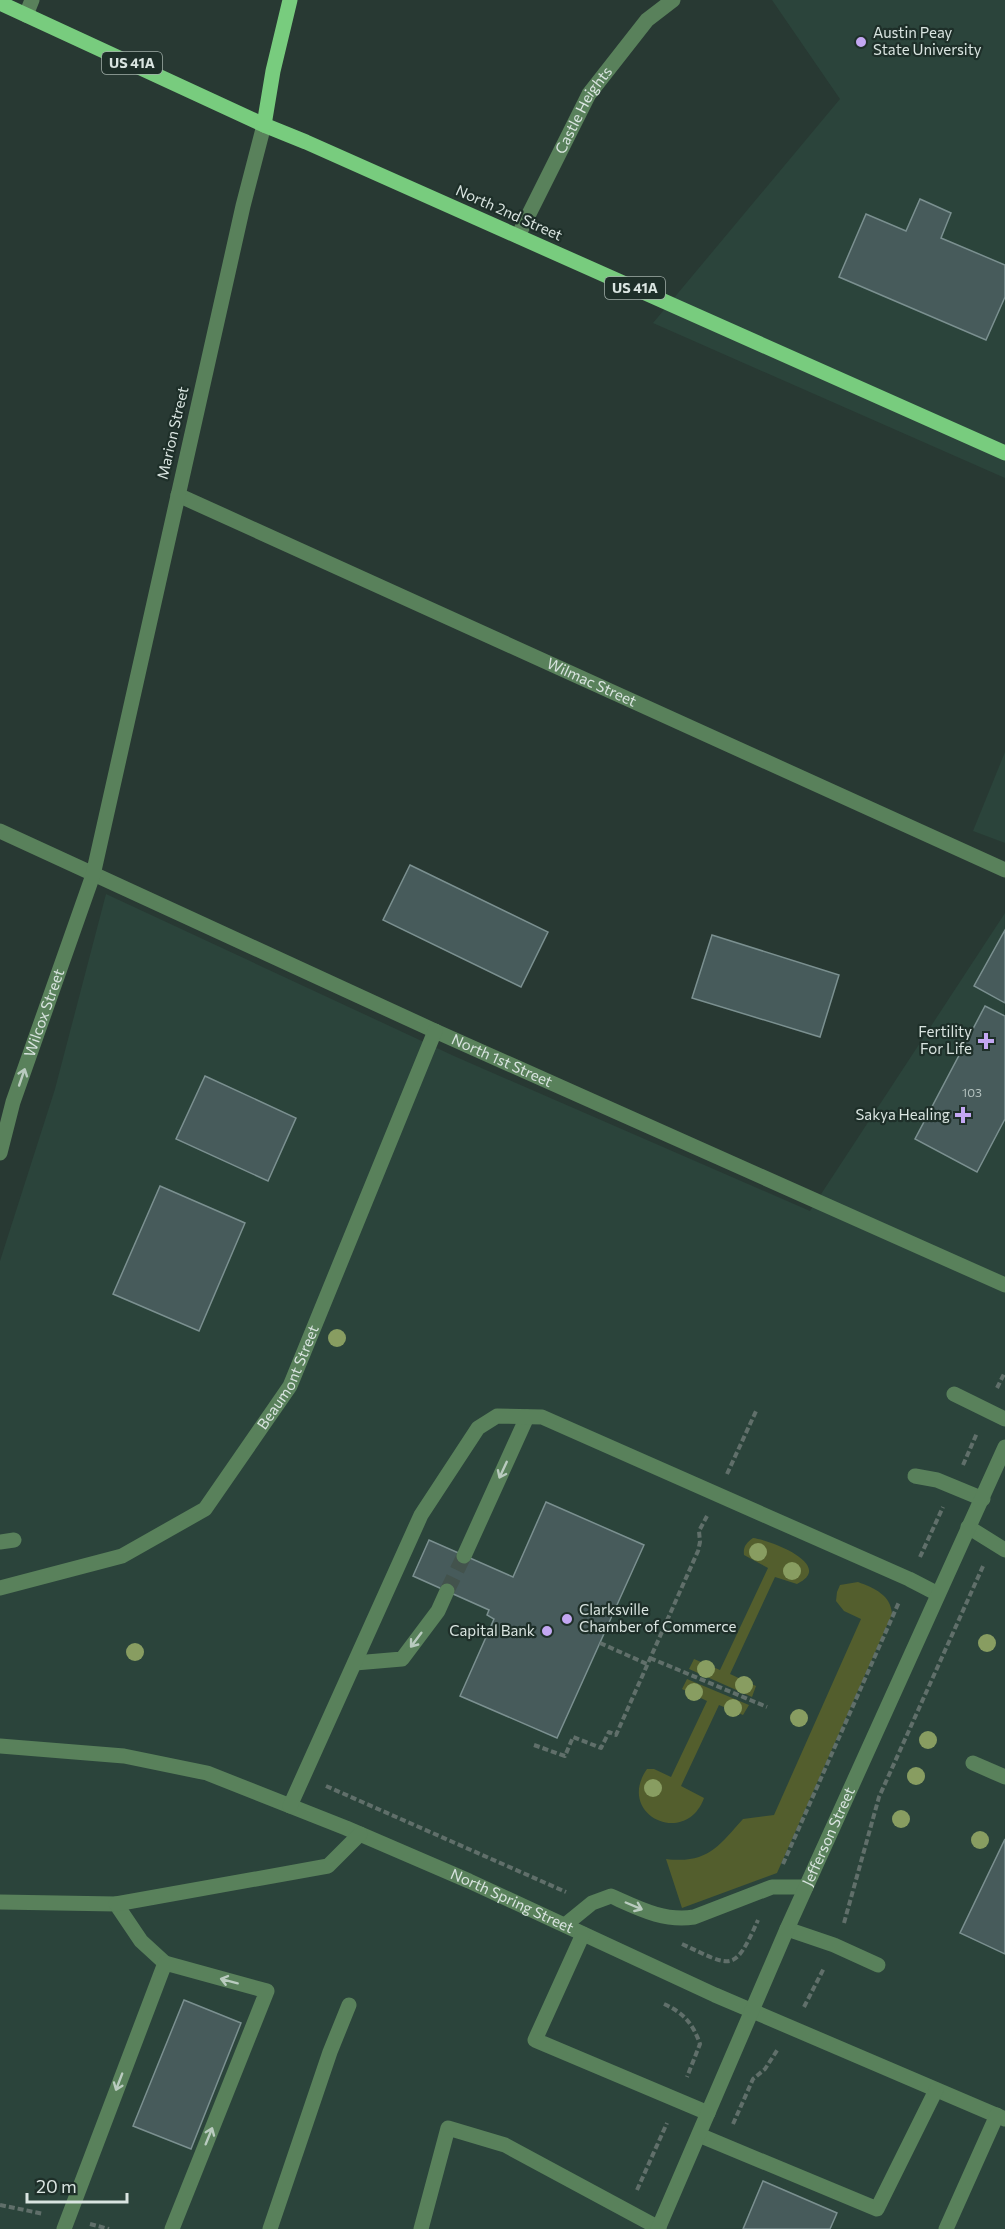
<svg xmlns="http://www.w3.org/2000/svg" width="1005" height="2229" font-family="Commissioner,sans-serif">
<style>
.built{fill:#2b443b}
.green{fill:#535e2d}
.building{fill:#475b5b;stroke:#7b9090;stroke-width:1.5}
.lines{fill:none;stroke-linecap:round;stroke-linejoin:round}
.minor-tunnel{stroke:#43534d;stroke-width:15;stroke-dasharray:15 8;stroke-linecap:butt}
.path{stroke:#606f6a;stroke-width:4;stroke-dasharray:6 3;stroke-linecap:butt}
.minor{stroke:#59815b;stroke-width:15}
.major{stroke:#78cc7e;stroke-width:15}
.tree{fill:#889d61}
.oneway{stroke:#b9cbbf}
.poi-dot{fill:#c3a7f2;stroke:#1e2f29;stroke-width:2}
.labels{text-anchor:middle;stroke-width:4.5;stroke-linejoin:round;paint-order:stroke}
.number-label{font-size:12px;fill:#b4c2bf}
.shield{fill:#1e2f29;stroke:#a1aea9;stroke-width:1.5}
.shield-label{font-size:14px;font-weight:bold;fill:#d9e4e0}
.poi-label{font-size:15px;fill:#d9e4e0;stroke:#1e2f29;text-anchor:end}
.street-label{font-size:15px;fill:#d9e4e0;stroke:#1e2f29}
</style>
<rect width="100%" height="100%" fill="#283933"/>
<!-- built -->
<g class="built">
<path d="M772,0h233v478l-352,-155 187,-224z"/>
<path d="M1005,752v91l-32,-12z"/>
<path d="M106,894l348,162 356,155 195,-298v1316h-1005v-968l55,-172z"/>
</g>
<!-- green -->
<g class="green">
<path d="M753,1538c17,2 83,27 44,46l-22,-7 -45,97 26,12 -4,11 -63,-28 5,-10 26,11 48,-102 -24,-13c-1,-8 2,-12 9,-17z"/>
<path d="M858,1582c16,6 33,13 34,32l-115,259 -95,35 -16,-49c41,5 52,-12 77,-40l31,-4 87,-196 -17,-8 -8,-10 1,-9 3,-7z"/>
<path d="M687,1679l62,26 -6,10 -24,-10 -38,81 23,12c-18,50 -89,17 -57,-29h7l17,8 36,-76 -25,-12z"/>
</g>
<!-- building -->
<g class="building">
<path d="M920,199l31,14 -10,25 64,27v32l-19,43 -147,-63 27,-63 40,17z"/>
<path d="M410,865l138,67 -27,55 -138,-67z"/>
<path d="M1005,930v73l-31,-17z"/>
<path d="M712,935l127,40 -19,62 -128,-39z"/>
<path d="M985,1006l20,10v103l-28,53 -62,-33z"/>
<path d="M205,1076l91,42 -28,63 -92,-42z"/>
<path d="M160,1186l85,37 -46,108 -86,-37z"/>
<path d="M546,1502l98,43 -87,193 -97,-42 34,-77 -7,-4 2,-5 -76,-34 16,-36 84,37z"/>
<path d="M1005,1839v115l-45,-21z"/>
<path d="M184,2000l57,23 -50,126 -58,-23z"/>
<path d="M763,2181l74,32 -7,16h-87z"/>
</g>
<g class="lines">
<!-- minor-tunnel -->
<path class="minor-tunnel" d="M447,1591l17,-35"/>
<!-- path -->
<g class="path">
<path d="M997,1388l8,-16"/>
<path d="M963,1465l14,-32"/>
<path d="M727,1474l30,-65"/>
<path d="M920,1557l23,-50"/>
<path d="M600,1643l47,21"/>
<path d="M650,1658l117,49"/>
<path d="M534,1745l31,11 8,-19 28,11 8,-16 7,3 82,-184 2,-9 -1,-11 8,-15"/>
<path d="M326,1786l240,106"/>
<path d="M783,1864l116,-262"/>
<path d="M844,1923l35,-126 105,-233"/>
<path d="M682,1944c50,23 52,30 76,-24"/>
<path d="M664,2004c20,9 29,20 36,40l-13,33"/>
<path d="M804,2007l20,-39"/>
<path d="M733,2124l20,-45 12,-10 13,-20"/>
<path d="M637,2190l30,-67"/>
<path d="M0,2205l44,9"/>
<path d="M90,2224l19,5"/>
</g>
<!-- minor -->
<g class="minor">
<path d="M26,15l6,-15"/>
<path id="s1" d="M518,236l71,-142 58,-74 26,-20"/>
<path id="s2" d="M178,495l827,375"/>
<path id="s3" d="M0,831l435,200 570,254"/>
<path id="s4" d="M0,1153l13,-51 80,-227 150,-669 21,-81"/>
<path d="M954,1394l51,25"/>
<path d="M915,1476l22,4 46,19"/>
<path d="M968,1527l37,23"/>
<path d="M0,1542l14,-2"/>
<path d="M464,1556l63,-139"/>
<path id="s5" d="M0,1588l122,-32 83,-47 85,-123 145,-355"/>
<path d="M355,1663l47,-4 36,-48 9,-20"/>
<path id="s6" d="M0,1746l124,10 83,17 139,55 123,53 246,114 290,124"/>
<path d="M973,1763l32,14"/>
<path d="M290,1806l131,-291 57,-87 19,-12 45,1 367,162 29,15"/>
<path d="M0,1902l116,2 25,37 24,22"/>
<path d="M116,1904l212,-38 32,-32"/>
<path d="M565,1925l27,-22 19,-7c27,12 53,26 83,21l78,-30h34"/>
<path d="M787,1929l47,16 44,20"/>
<path d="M583,1934l-48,106 173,73"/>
<path d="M699,2135l178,74 59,-119"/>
<path d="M64,2229l101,-266 102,28 -95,238"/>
<path d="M270,2229l60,-177 19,-47"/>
<path d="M421,2229l27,-101 57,17 154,83"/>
<path id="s7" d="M658,2229l129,-300 218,-482"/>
<path d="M946,2229l51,-114"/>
</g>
<!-- major -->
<g class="major">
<path d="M0,3l264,122 42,17 699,311"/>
<path d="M264,125l9,-54 17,-71"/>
</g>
</g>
<!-- trees -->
<g class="tree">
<circle cx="337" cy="1338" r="9"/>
<circle cx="758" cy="1552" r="9"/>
<circle cx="792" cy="1571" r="9"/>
<circle cx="987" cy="1643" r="9"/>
<circle cx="135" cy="1652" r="9"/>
<circle cx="706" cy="1669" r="9"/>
<circle cx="744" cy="1685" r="9"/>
<circle cx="694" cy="1692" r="9"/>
<circle cx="733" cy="1708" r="9"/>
<circle cx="799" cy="1718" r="9"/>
<circle cx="928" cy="1740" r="9"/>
<circle cx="916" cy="1776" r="9"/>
<circle cx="653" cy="1788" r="9"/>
<circle cx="901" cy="1819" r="9"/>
<circle cx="980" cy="1840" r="9"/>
</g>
<!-- one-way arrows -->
<defs><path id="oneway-shaft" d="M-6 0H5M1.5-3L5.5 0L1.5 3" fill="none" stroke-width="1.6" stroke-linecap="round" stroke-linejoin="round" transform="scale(1.5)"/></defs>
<g class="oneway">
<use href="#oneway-shaft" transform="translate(22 1077) rotate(-71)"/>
<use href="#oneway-shaft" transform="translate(503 1470) rotate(115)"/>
<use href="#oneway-shaft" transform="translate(416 1640) rotate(127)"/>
<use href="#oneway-shaft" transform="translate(634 1906) rotate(23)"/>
<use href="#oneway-shaft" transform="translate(229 1981) rotate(-165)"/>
<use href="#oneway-shaft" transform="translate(119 2082) rotate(111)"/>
<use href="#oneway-shaft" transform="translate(209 2136) rotate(-68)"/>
</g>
<!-- markers -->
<g class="poi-dot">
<circle cx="861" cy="42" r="6"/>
<path d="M983 1032h6v6h6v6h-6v6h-6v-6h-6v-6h6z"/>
<path d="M960 1106h6v6h6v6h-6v6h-6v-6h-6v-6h6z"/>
<circle cx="567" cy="1619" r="6"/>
<circle cx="547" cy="1631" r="6"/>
</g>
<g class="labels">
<!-- number labels -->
<g class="number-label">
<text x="972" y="1097">103</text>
</g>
<!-- shield labels -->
<g class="shield">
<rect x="102" y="52" width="60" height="22" rx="4.5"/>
<rect x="605" y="277" width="60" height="22" rx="4.5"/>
</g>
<g class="shield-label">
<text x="132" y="68">US 41A</text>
<text x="635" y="293">US 41A</text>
</g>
<!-- poi labels -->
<g class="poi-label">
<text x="873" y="38" text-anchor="start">Austin Peay<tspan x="873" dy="17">State University</tspan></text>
<text x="972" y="1037">Fertility<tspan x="972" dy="17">For Life</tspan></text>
<text x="950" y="1120">Sakya Healing</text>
<text x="579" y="1615" text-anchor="start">Clarksville<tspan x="579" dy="17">Chamber of Commerce</tspan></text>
<text x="535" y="1636">Capital Bank</text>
</g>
<!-- street labels -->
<g class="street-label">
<text dy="5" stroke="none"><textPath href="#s1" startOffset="142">Castle Heights</textPath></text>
<text transform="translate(509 213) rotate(24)" y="5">North 2nd Street</text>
<text transform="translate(173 433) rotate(-77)" y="5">Marion Street</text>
<text dy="5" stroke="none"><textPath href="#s2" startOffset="454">Wilmac Street</textPath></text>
<text dy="5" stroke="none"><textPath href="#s4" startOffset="147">Wilcox Street</textPath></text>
<text dy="5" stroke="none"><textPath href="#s3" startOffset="552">North 1st Street</textPath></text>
<text dy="5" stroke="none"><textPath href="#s5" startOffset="378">Beaumont Street</textPath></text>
<text dy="5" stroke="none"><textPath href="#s7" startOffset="428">Jefferson Street</textPath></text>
<text dy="5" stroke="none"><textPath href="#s6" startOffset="540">North Spring Street</textPath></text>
</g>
</g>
<!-- scale -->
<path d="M27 2193v9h100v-9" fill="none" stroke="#d9e4e0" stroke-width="3"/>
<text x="36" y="2193" font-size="18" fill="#d9e4e0" stroke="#1e2f29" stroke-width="4.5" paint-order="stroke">20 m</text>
</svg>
